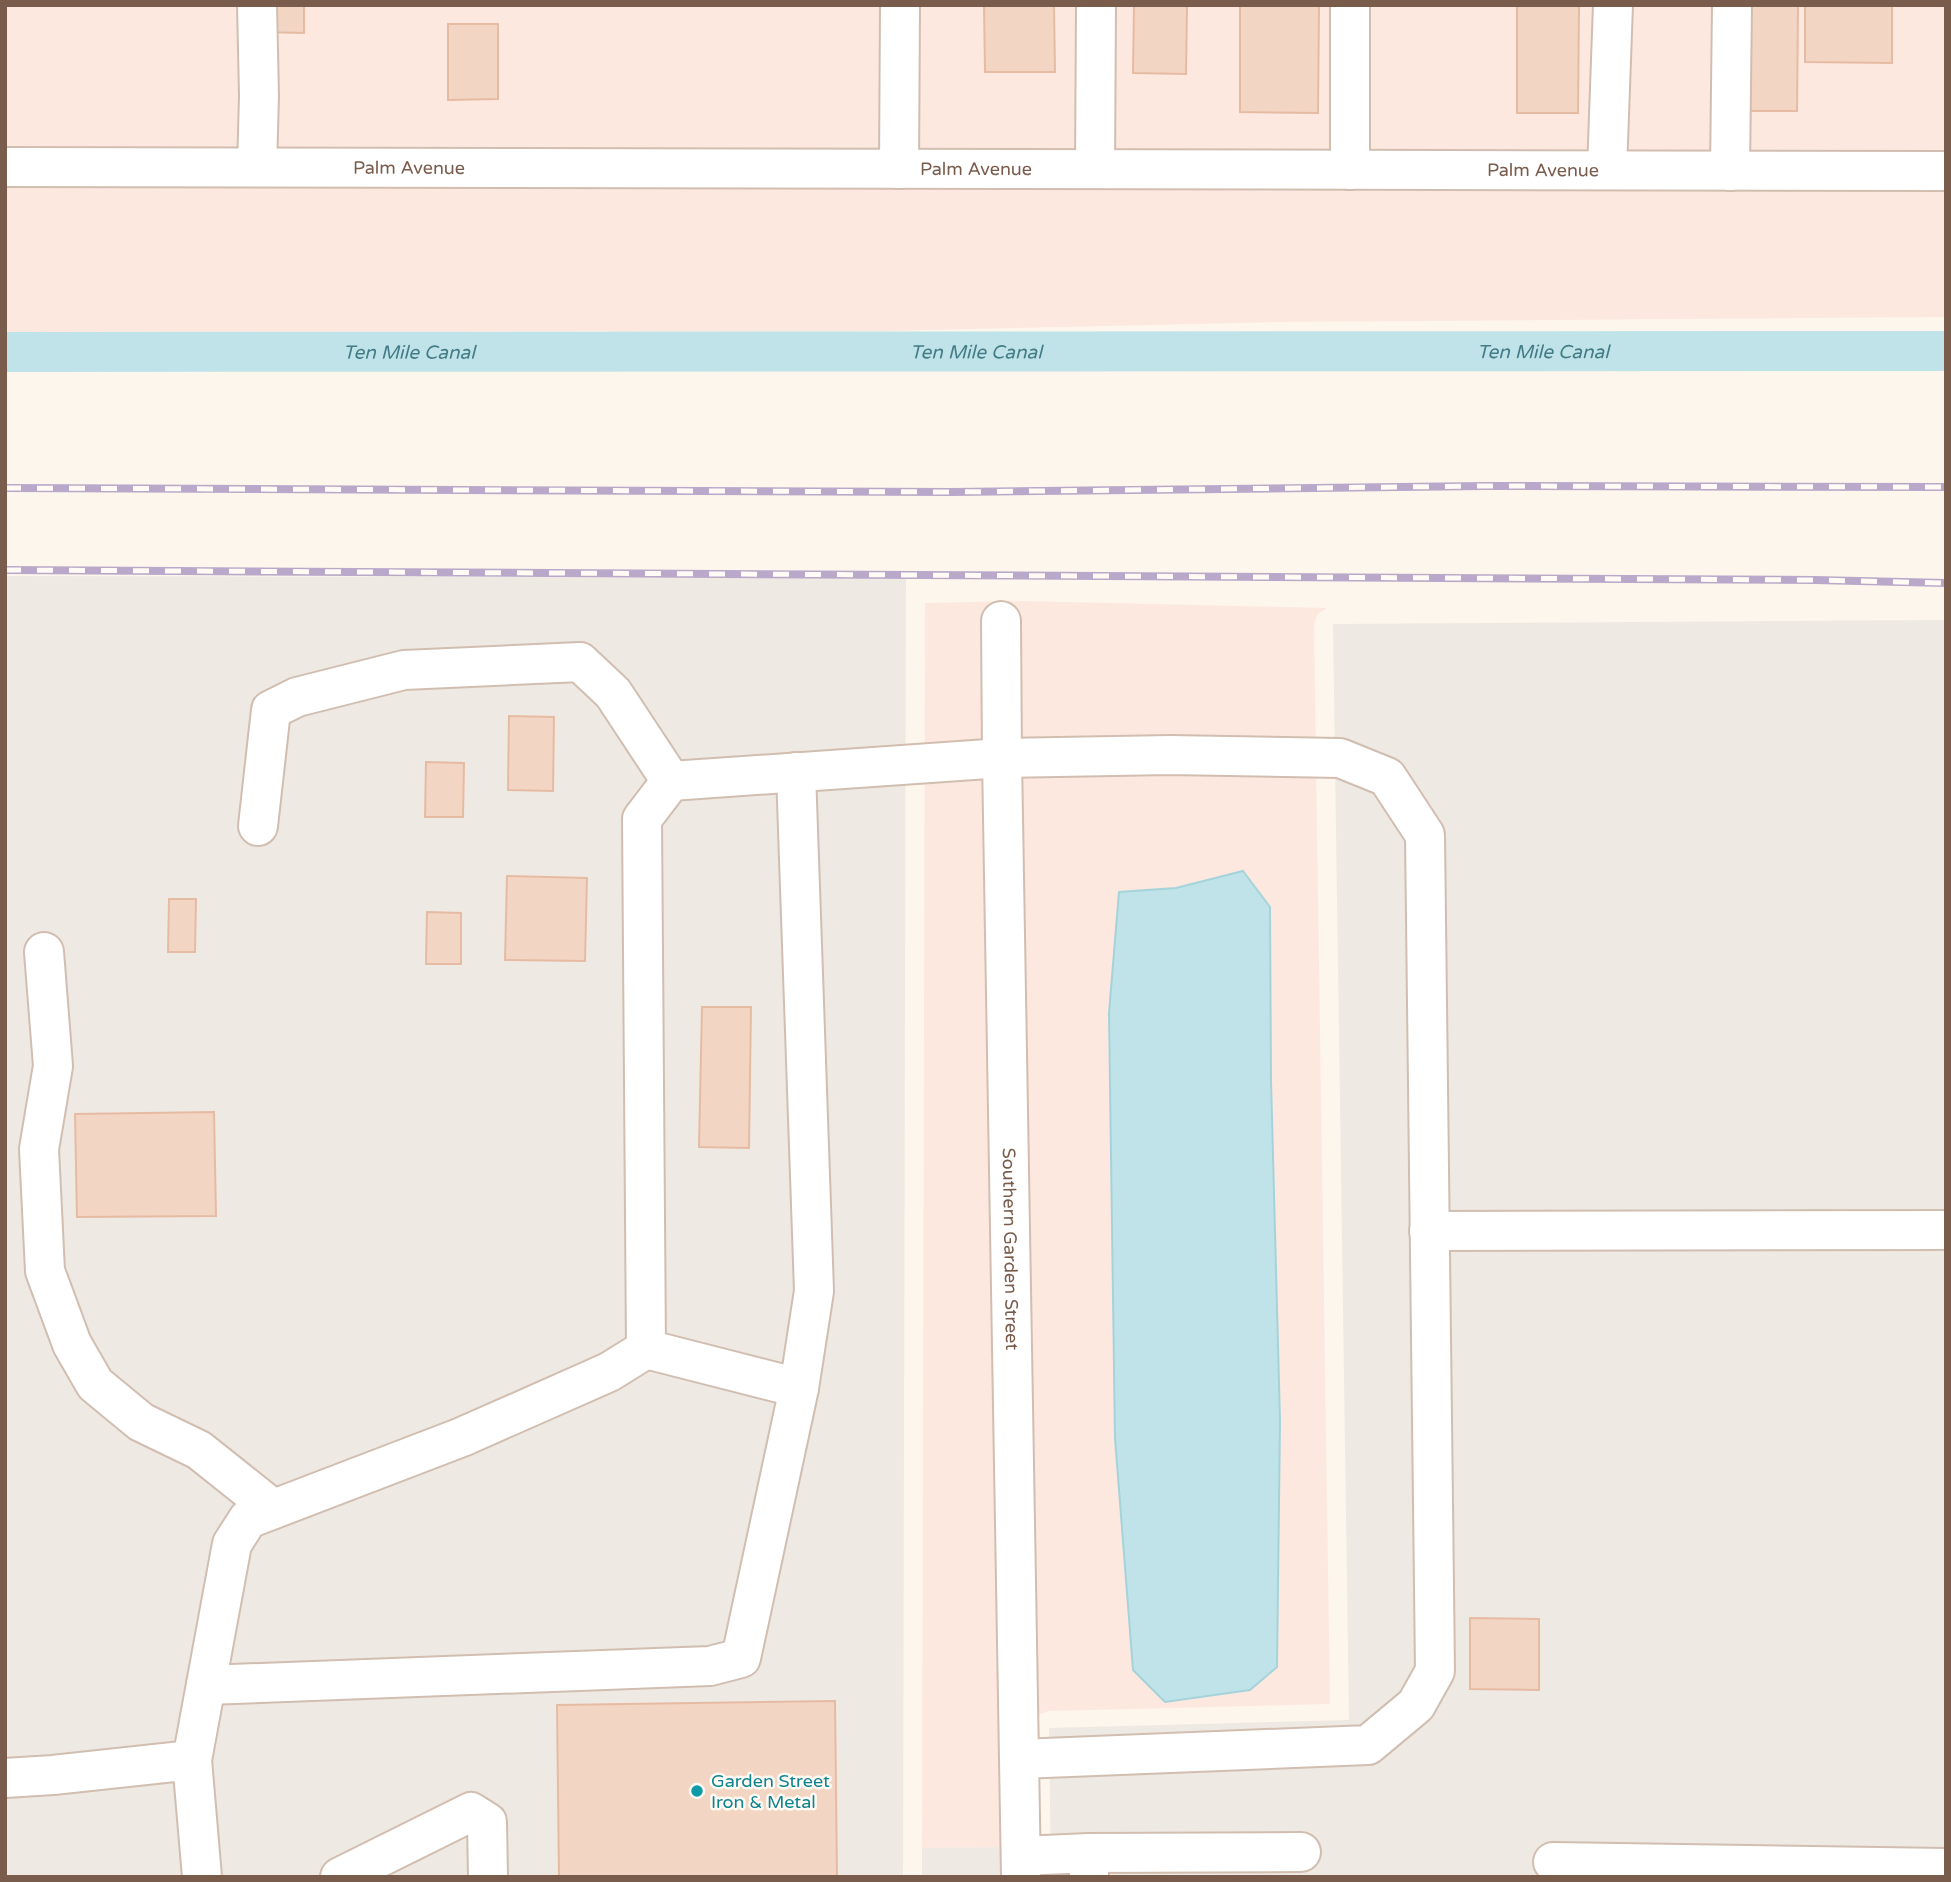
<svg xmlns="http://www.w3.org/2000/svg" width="1951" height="1882" font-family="'Varela Round',sans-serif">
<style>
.commercial{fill:#fde8e0;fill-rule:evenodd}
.industrial{fill:#efe9e4}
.water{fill:#bfe3e8;stroke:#a5d3da;stroke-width:2}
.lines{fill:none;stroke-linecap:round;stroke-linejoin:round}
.canal{stroke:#bfe3e8;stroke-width:40}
.building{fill:#f3d5c3;stroke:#e6bba3;stroke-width:2}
.minor-casing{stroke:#d1beb0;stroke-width:42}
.minor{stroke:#fff;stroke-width:38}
.rail-casing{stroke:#b9a8c9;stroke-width:8}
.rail{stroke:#fffaf3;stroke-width:5;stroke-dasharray:16;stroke-linecap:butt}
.culture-dot{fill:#0f9aa8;stroke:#fffaf3;stroke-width:2.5}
.labels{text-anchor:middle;stroke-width:5;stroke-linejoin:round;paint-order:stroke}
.street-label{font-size:18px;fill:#7a5c4d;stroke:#fffaf3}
.culture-label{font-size:18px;fill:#0d838f;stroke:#fffaf3;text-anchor:start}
.water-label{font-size:19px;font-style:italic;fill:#437c86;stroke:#fffaf3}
</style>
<rect width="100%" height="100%" fill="#fdf6ec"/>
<!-- commercial -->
<g class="commercial">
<path d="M5,5h1941v312l-667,5 -393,9 -881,1z"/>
<path d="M1020,601l307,7 -9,6 -4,10 16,1080 -281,7 -12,4 -25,132 -90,1 3,-1245zM1243,871l27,36 1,173 9,341 -3,245 -112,36 -32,-32 -18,-232 -6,-425 10,-121 57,-4z"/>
</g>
<!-- industrial -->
<g class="industrial">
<path d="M5,576l901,2 -3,1299h-898z"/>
<path d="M1946,620v1257h-895l-2,-149 300,-8 -16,-1096z"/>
<path d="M1012,1847l2,30h-92v-29z"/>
</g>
<!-- water -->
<path class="water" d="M1243,871l27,36 1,173 9,341 -3,246 -27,23 -85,12 -32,-32 -18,-232 -6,-425 10,-121 57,-4z"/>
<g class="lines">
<!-- canal -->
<path class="canal" id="s1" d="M5,352l1941,-1"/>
</g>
<!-- building -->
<g class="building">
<path d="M258,5h46v28l-46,-1z"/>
<path d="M984,5h70l1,67h-70z"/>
<path d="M1134,5h53l-1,69 -53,-1z"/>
<path d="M1240,5h79l-1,108 -78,-1z"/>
<path d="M1517,5h62l-1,108h-61z"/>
<path d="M1738,5h60l-1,106h-59z"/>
<path d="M1805,5h87v58l-87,-1z"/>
<path d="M448,24h50v75l-50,1z"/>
<path d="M509,716l45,1 -1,74 -45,-1z"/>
<path d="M426,762l38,1 -1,54h-38z"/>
<path d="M507,876l80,2 -2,83 -80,-1z"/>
<path d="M169,899h27l-1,53h-27z"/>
<path d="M427,912l34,1v51h-35z"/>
<path d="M702,1007h49l-2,141 -50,-1z"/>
<path d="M214,1112l2,104 -139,1 -2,-103z"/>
<path d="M1470,1618l69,1v71l-69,-1z"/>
<path d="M835,1701l2,176h-278l-2,-172z"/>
</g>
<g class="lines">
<defs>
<g id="minor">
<path d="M257,5l2,91 -2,71"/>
<path id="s2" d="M5,167l1941,4"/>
<path d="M899,169l1,-164"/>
<path d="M1095,169l1,-164"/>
<path d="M1350,170v-165"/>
<path d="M1607,170l6,-165"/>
<path d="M1730,171l2,-166"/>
<path id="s3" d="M1001,621l1,137 19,1119"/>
<path d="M258,826l13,-116 26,-13 107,-27 176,-8 33,31 58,88"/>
<path d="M44,952l9,114 -14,83 6,122 27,73 23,40 46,38 58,28 74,59"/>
<path d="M1429,1231l517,-1"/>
<path d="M646,1349l153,39"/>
<path d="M206,1685l504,-19 31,-8 58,-270 15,-97 -18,-519"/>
<path d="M192,1760l40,-216 16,-25 214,-82 147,-65 37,-23 -4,-530 29,-38 331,-23 168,-3 170,3 47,19 38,58 10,836 -19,34 -48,40 -348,14"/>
<path d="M5,1778l48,-3 139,-15 10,117"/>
<path d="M1089,1853l212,-1"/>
<path d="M1021,1856l68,-3v24"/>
<path d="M1553,1862l393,6"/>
<path d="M340,1877l131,-65 16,10 1,55"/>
</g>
</defs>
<!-- minor casing -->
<use href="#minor" class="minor-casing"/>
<!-- minor -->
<use href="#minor" class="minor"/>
<defs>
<g id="rail">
<path d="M5,488l946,4 534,-6 461,1"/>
<path d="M5,570l1810,10 131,3"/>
</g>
</defs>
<!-- rail casing -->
<use href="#rail" class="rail-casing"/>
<!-- rail -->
<use href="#rail" class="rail"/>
</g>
<!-- markers -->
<circle class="culture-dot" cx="697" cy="1791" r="7"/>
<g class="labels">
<!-- street labels -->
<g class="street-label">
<text dy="6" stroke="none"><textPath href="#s2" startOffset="404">Palm Avenue</textPath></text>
<text dy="6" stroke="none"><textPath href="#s2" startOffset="971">Palm Avenue</textPath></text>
<text dy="6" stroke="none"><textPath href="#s2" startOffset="1538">Palm Avenue</textPath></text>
<text dy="6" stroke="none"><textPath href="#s3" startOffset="628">Southern Garden Street</textPath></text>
</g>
<!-- culture labels -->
<g class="culture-label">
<text x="711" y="1787">Garden Street<tspan x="711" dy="21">Iron &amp; Metal</tspan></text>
</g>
<!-- water labels -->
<g class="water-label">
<text dy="7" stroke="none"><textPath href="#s1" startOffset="404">Ten Mile Canal</textPath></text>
<text dy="7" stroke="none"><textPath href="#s1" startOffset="971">Ten Mile Canal</textPath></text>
<text dy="7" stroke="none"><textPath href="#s1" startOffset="1538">Ten Mile Canal</textPath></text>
</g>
</g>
<!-- border -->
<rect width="1951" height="1882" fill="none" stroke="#7a5c4d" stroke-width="14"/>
</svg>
